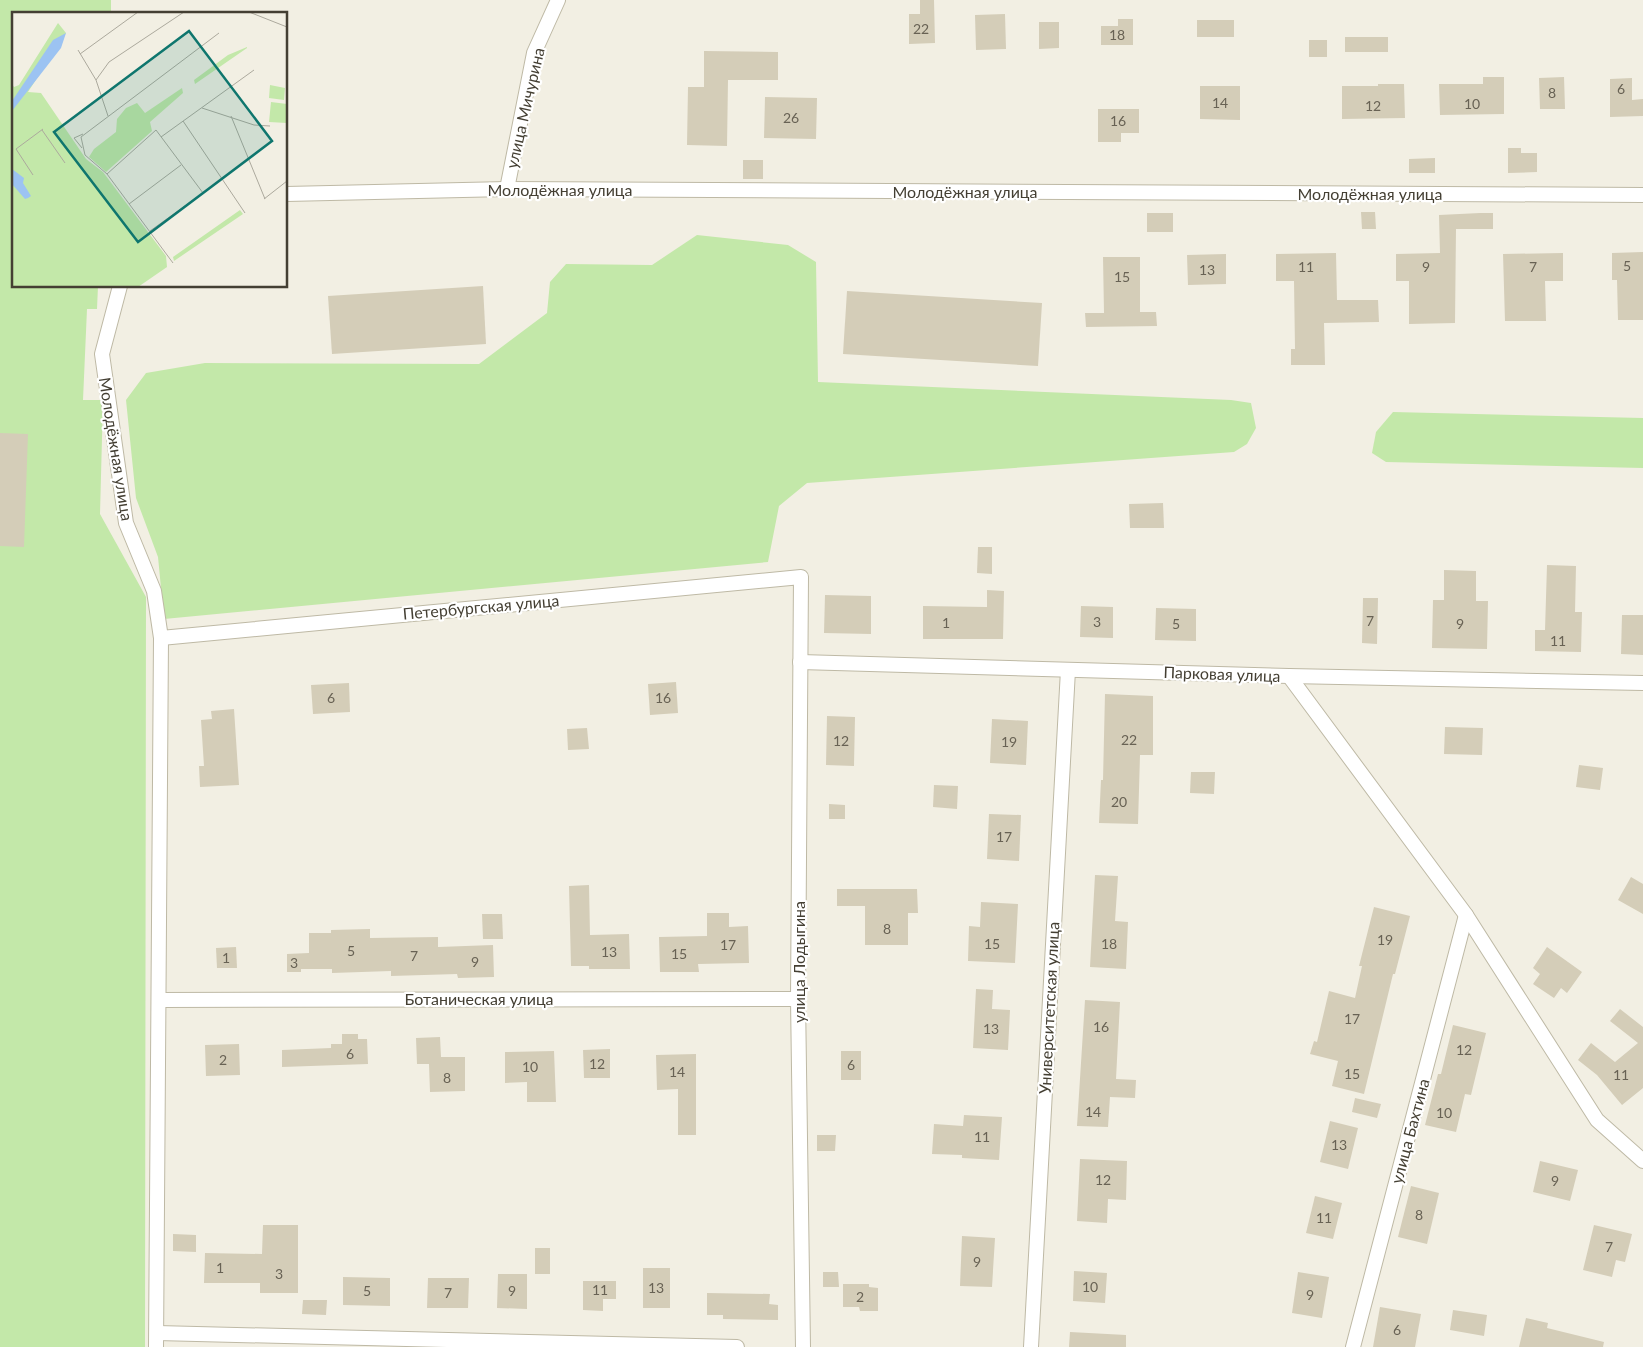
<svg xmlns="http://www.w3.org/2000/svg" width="1643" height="1347" font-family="Lato,sans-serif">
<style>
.green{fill:#c3e8a9}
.building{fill:#d4cdb8}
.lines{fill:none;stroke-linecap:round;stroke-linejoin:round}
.minor-casing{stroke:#beb9a5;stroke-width:16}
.minor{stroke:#fff;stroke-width:14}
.labels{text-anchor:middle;stroke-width:4.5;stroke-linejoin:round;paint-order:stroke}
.number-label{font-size:14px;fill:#686254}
.street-label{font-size:16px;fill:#443f33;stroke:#fff}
.inset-road{fill:none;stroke:#aca99d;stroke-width:1}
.view{fill:#0f766e;fill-opacity:0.15;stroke:#0f766e;stroke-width:2.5}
.inset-edge{fill:none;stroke:#443f33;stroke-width:2.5}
</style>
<rect width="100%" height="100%" fill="#f2efe3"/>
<!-- green -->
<g class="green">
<path d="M0,0h111v14h-97v272h84l-1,23h-10l-4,91h20l-3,114 46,83 -1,750h-145z"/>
<path d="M697,235l91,10 28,17 2,120 413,18 20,3 5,25 -9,16 -13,8 -427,31 -28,23 -11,56 -604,57 -6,-62 -22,-59 -10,-98 20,-27 59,-10 274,1 68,-51 3,-31 16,-18 86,1z"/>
<path d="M1393,412l250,6v50l-257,-6 -14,-9 4,-21z"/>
</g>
<!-- building -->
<g class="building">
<path d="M920,0h14l1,43 -26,1v-30h11z"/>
<path d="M1005,14l1,35 -30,1 -1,-35z"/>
<path d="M1118,19h15v26h-32v-19h17z"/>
<rect x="1197" y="20" width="37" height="17"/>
<path d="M1039,22h20v26l-20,1z"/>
<rect x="1345" y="37" width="43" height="15"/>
<rect x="1309" y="40" width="18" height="17"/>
<path d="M704,51l74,1v28h-50l-1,66 -40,-1 1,-58h16z"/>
<path d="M1483,77h21v37l-64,1 -1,-31h44z"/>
<path d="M1564,77l1,32h-25l-1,-31z"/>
<path d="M1632,78v22l11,-1v17l-33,1v-38z"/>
<path d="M1378,84h26l1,34 -63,1v-33h36z"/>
<path d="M1200,86h40v34l-40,-1z"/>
<path d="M765,97l52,1 -1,41 -52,-1z"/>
<path d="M1098,109h41v24h-18v9h-23z"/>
<path d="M1508,148h13v5h16v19l-29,1z"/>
<path d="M1435,158v15h-26v-14z"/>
<rect x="743" y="160" width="20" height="19"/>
<path d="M1361,212h14l1,17h-14z"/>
<rect x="1147" y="213" width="26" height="19"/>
<path d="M1480,213h13v16h-37l-1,94 -46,1v-43h-13v-27l44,-1 -1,-38z"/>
<path d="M1643,252v68h-25l-1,-40h-5v-27z"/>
<path d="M1336,253l1,47h41l1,22 -55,1 1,42h-34v-16h4l-1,-68h-18v-27z"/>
<path d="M1563,253v28h-18l1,40h-41l-2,-67z"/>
<path d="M1226,254v30l-38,1 -1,-30z"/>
<path d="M1103,257h37v55h16l1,14 -71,1 -1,-14h19z"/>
<path d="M483,286l3,58 -154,10 -4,-58z"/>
<path d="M847,291l195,12 -4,63 -195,-12z"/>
<path d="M0,433l28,1 -4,113 -24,-1z"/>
<path d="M1163,503l1,25h-34l-1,-24z"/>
<path d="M978,547h14v27l-15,-1z"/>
<path d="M1547,565l29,1 -1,46h7l-1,40 -46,-1v-21h10z"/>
<path d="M1444,570l32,1v30h12l-1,48 -55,-1 1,-48h11z"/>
<path d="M987,590l17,1 -1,48h-80v-33l64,1z"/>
<path d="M825,595l46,1v38l-47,-1z"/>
<path d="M1363,598h15l-1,46 -15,-1z"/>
<path d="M1081,606l32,1v31l-33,-1z"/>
<path d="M1156,608l40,1v32l-41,-1z"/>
<path d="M1622,615h21v40l-22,-1z"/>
<path d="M676,682l2,31 -28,2 -2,-31z"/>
<path d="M349,683l1,29 -37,2 -2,-29z"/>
<path d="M1105,694l48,2v59h-13l-2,69 -39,-1 2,-43h2z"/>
<path d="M234,709l5,76 -39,2 -1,-21h5l-3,-46 11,-1 -1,-8z"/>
<path d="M827,716l28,1 -1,49 -28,-1z"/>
<path d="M992,719l36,2 -2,44 -36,-2z"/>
<path d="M1445,727l38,1 -1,27 -38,-1z"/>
<path d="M587,728l2,21 -21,1 -1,-21z"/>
<path d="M1579,765l24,3 -3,22 -24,-3z"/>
<path d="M1191,772h24l-1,22 -24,-1z"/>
<path d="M934,785l24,1 -1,23 -24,-2z"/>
<path d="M829,804l16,1v14h-16z"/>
<path d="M989,814l32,1 -2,46 -32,-2z"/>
<path d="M1095,875l23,1 -3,45 13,1 -2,47 -36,-2z"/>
<path d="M1631,877l12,7v30l-25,-14z"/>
<path d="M589,885l1,50 39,-1 1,35h-41v-3h-18l-2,-80z"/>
<path d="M837,889h80l1,24h-10v32h-43v-39h-28z"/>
<path d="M981,902l37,2 -3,59 -47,-2 1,-35 11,1z"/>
<path d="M1374,907l36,9 -15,58h-2l-29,120 -32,-8 6,-25 -28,-7 4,-13 3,1 12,-51 26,7 7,-32h-3z"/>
<path d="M707,913h22v14l19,-1 1,37 -51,1 1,8h-39l-1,-35 48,-1z"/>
<path d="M482,914h20l1,25h-20z"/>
<path d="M370,929v9l68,-1v10l55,-2 1,32 -36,1 -1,-4 -66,2v-5l-59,2v-4h-31v3h-14v-18l22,-1v-20h22v-3z"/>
<path d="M236,947l1,21h-20l-1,-20z"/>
<path d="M1547,947l35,25 -15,21 -6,-5 -7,10 -21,-14 7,-10 -7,-6z"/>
<path d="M976,989l17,1 -1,19 18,1 -2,40 -35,-2z"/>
<path d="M1085,1000l35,2 -4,77 20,1 -1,18 -25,-1 -2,30 -31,-1z"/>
<path d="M1620,1009l23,18v61l-21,17 -25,-30 -19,-15 13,-17 24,19 23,-19 -28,-22z"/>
<path d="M1453,1025l33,8 -15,62 -6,-1 -9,38 -31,-7 13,-51h3z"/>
<path d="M342,1034h16v5h9l1,25 -86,3v-17l49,-2v-4h11z"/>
<path d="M440,1037l1,20h24v34l-35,1 -1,-28h-12l-1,-26z"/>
<path d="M239,1044l1,31 -34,1 -1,-31z"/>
<path d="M610,1049v29h-26l-1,-28z"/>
<path d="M554,1051l2,51h-29v-20l-22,1v-31z"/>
<rect x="841" y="1051" width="20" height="29"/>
<path d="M696,1054v81h-18v-46l-21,1 -1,-35z"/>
<path d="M1355,1098l26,6 -4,14 -25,-6z"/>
<path d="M964,1115l38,2 -3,43 -37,-2v-3l-30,-1 2,-30 29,2z"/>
<path d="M1330,1121l28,7 -10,41 -28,-7z"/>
<path d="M817,1135h19l-1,16h-18z"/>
<path d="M1080,1159l47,2 -1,39 -18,-1 -1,24 -30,-2z"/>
<path d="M1540,1161l38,9 -8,31 -37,-9z"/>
<path d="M1411,1186l28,7 -12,51 -29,-7z"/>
<path d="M1315,1196l27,7 -9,36 -27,-6z"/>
<path d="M263,1225h35v68h-38v-10h-56l1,-30 57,1z"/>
<path d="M1594,1225l38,9 -7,28 -9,-2 -4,17 -29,-7z"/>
<path d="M173,1234l23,1v17l-23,-1z"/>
<path d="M962,1236l33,2 -3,49 -32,-1z"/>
<rect x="535" y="1248" width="15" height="26"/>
<rect x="643" y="1268" width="27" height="40"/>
<path d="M1074,1271l33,2 -2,30 -32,-2z"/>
<path d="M823,1272h15l1,15h-16z"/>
<path d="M1298,1272l31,5 -7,41 -30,-5z"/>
<path d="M498,1274h29v35l-30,-1z"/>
<path d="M343,1277l47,1v28l-47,-1z"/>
<path d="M428,1278h41l-1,30h-41z"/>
<path d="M583,1281h33v18h-13v12l-20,-1z"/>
<path d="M843,1284h26v3l9,1v23h-18l-1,-4h-16z"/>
<path d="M707,1293l63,1 -1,10 9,1v15l-55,-1v-4h-16z"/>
<path d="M303,1300h24l-1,15 -24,-1z"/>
<path d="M1380,1307l41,7 -6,33h-42z"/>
<path d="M1453,1310l34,5 -3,21 -34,-6z"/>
<path d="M1526,1318l22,5 -1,5 57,14 -1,5h-84z"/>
<path d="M1070,1332l56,3v12h-57z"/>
</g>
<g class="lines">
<defs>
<g id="minor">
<path d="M507,189l27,-136 24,-53"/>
<path d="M286,194l221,-5 1136,6"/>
<path d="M120,286l-18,68 24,169 28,68 7,47 -5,709"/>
<path d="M161,638l640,-61 -3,422 5,348"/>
<path d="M800,662l489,14 354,7"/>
<path d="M1289,676l177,239 131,205 46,41"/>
<path d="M159,1000l639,-1"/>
<path d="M157,1333l580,14"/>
<path d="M1031,1347l37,-677"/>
<path d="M1353,1347l113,-432"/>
</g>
</defs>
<!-- minor casing -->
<use href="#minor" class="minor-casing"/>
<!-- minor -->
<use href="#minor" class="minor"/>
</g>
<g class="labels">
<!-- number labels -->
<g class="number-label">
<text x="921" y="34">22</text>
<text x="1117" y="40">18</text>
<text x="1621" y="94">6</text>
<text x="1552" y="98">8</text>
<text x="1220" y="108">14</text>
<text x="1472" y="109">10</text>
<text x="1373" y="111">12</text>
<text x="791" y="123">26</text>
<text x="1118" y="126">16</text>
<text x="1627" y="271">5</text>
<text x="1306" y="272">11</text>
<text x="1426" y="272">9</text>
<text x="1533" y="272">7</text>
<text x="1207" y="275">13</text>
<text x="1122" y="282">15</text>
<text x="1370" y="626">7</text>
<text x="1097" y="627">3</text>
<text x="946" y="628">1</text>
<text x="1176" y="629">5</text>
<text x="1460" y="629">9</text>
<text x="1558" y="646">11</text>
<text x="331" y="703">6</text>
<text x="663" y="703">16</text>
<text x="1129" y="745">22</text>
<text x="841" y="746">12</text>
<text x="1009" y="747">19</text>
<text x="1119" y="807">20</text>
<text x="1004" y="842">17</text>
<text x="887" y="934">8</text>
<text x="1385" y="945">19</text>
<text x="992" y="949">15</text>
<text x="1109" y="949">18</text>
<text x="728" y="950">17</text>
<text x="351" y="956">5</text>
<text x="609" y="957">13</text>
<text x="679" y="959">15</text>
<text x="414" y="961">7</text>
<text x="226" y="963">1</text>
<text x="475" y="967">9</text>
<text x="294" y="968">3</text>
<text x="1352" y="1024">17</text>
<text x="1101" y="1032">16</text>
<text x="991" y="1034">13</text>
<text x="1464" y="1055">12</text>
<text x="350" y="1059">6</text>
<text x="223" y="1065">2</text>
<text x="597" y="1069">12</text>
<text x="851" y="1070">6</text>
<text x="530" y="1072">10</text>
<text x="677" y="1077">14</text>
<text x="1352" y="1079">15</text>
<text x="1621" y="1080">11</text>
<text x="447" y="1083">8</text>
<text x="1093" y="1117">14</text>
<text x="1444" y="1118">10</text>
<text x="982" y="1142">11</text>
<text x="1339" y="1150">13</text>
<text x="1103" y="1185">12</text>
<text x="1555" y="1186">9</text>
<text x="1419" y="1220">8</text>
<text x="1324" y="1223">11</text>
<text x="1609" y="1252">7</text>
<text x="977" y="1267">9</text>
<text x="220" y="1273">1</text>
<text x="279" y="1279">3</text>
<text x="1090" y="1292">10</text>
<text x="656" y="1293">13</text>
<text x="600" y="1295">11</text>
<text x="367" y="1296">5</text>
<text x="512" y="1296">9</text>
<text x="448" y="1298">7</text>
<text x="1310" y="1300">9</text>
<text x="860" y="1302">2</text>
<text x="1397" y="1335">6</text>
</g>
<!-- street labels -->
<g class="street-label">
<text transform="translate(525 108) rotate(-77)" y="6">улица Мичурина</text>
<text x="560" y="196">Молодёжная улица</text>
<text x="965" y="198">Молодёжная улица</text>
<text x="1370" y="200">Молодёжная улица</text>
<text transform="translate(116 449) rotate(81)" y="6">Молодёжная улица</text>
<text transform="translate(481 607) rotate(-5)" y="6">Петербургская улица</text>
<text transform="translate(1222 674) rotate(2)" y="6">Парковая улица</text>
<text transform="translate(799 962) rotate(-90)" y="6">улица Лодыгина</text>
<text x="479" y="1005">Ботаническая улица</text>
<text transform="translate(1049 1008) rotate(-87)" y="6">Университетская улица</text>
<text transform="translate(1410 1131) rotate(-75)" y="6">улица Бахтина</text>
</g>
</g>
<!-- overview -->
<g transform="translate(12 12)">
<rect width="275" height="275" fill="#f2efe3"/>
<path d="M46,11l8,10 -38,59 13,1 45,66 17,13 63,84 1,11 -29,20h-126v-203l2,3 5,-2zM235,35v1l-52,36 -1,-4 34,-25zM258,73l15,3 -1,12 -15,-2zM170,76l1,5 -33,29 2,9 -46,41 -17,-15 5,-8 22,-17 1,-13 9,-11 11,-5 8,10zM259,90l16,2v19l-18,-1zM228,198l3,4 -69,47 -1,-4z" fill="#c3e8a9"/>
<path d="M54,21l-5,15 -49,63v-10l41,-61zM0,150v7l12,9 -1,5 8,13 -3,2 -3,1 -13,-15z" fill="#9cc3f2"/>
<path class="inset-road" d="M237,0l38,15M66,38l18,30M68,42l58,-42M190,96l52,17 16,1M96,104l-12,-36 13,-18 75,-50M219,104l34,83M171,109l62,92M30,118l23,33M149,125l93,-67M70,136l-8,-10 9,-4M95,162l49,-44 47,63 -53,38M21,163l-17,-26 27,-20M252,187l23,-18M117,192l52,-39M161,251l-66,-89 -22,-19 -4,-18 138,-104"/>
<path class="view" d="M177,19l83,110 -134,101 -84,-110z"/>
<rect width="275" height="275" class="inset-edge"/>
</g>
</svg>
